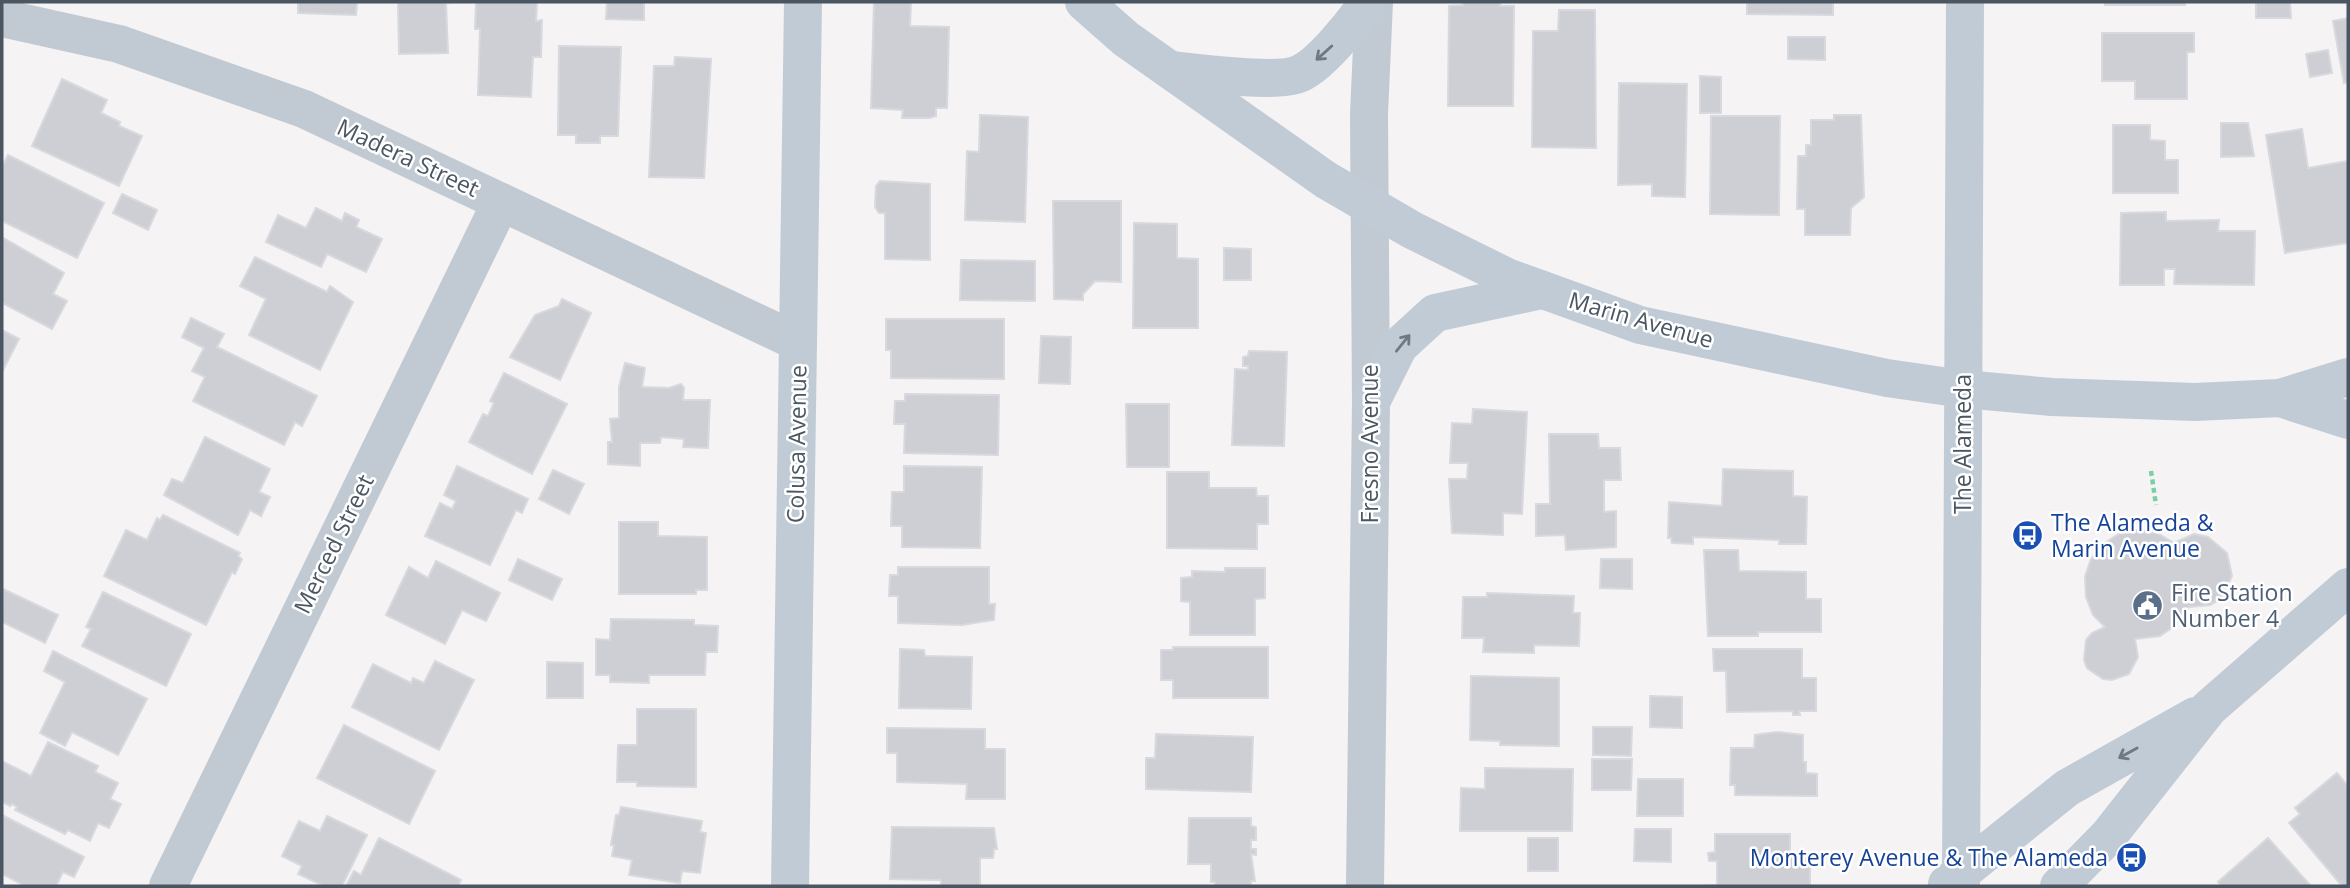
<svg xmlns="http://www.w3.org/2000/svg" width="2350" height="888" font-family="'Open Sans',sans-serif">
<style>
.building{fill:#cdcfd5;stroke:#d7d9de;stroke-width:2}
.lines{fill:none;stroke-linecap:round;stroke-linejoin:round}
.path{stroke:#7ad0a6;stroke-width:4.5;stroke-dasharray:5 3.5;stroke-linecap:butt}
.street{stroke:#c1cad2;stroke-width:38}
.secondary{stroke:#c1cbd6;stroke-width:38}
.oneway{stroke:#6e7984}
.labels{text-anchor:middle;stroke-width:5;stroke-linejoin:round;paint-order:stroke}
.street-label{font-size:23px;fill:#4a5661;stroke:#fff}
.transit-label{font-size:23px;fill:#164399;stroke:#fff;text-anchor:start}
.service-label{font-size:23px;fill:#4e5e75;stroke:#fff;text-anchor:start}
</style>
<rect width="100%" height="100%" fill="#f5f3f3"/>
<!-- building -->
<g class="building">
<path d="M298,2h59l-1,13 -58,-2z"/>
<path d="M398,2h56l-8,1 2,50 -49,1z"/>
<path d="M476,2h61l-1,19 6,-1 -1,37h-8l-2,40 -53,-2 2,-66h-5z"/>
<path d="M607,2h37v18l-38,-1z"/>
<path d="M874,2h37l-1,24 39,1 -2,81h-11v8l-7,2h-27l1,-8 -32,-2z"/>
<path d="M1463,2h38l-1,4h14l-1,100h-65l1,-100 14,-1z"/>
<path d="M1747,2h86v13l-86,-1z"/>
<rect x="2105" y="2" width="80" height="3"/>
<path d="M2256,2h34l1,16h-35z"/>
<path d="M1559,10h36l1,138 -64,-1 1,-116h25z"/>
<path d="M2348,18v64l-4,1 -11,-62z"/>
<path d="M2102,33h92v19h-7v47h-52v-18h-33z"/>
<path d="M1788,37h37v23l-37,-1z"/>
<path d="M559,46l62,1 -3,89h-18v7h-24v-8h-18z"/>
<path d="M2328,50l4,23 -22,4 -4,-23z"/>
<path d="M675,57l36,2 -7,119 -55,-1 5,-111h20z"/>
<path d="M1700,76l21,1v36h-21z"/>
<path d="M62,79l45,21 -6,13 19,9 -1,4 23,10 -23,50 -87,-40z"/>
<path d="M1619,83l68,1 -2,113 -33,-1v-12l-34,1z"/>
<path d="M980,115l48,2 -3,105 -60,-2 2,-69 12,1z"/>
<path d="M1834,115h27l3,82 -13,11 -1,27h-45v-26h-8l1,-53h8v-11h5v-25h23z"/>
<path d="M1711,116h69l-1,99 -69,-1z"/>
<path d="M2221,123h27l6,33 -33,1z"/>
<path d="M2113,125h37v15l15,1v19h13v33h-65z"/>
<path d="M2302,129l6,39 40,-7v82l-63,10 -19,-118z"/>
<path d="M8,155l96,48 -27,55 -75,-37v-54z"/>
<path d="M880,181l50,3v76l-45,-1v-46h-6l-4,-6 1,-21z"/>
<path d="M122,194l35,16 -9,20 -35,-17z"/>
<path d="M1053,201h68v81l-26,-1 -12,13v6l-29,-1z"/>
<path d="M316,208l26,13 3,-8 14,7 -3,7 26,12 -16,33 -39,-18 -6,13 -55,-25 12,-27 28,13z"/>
<path d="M2166,212v9l53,-1 -1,11h37l-1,54 -80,-1 1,-15h-11v16h-44l1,-72z"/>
<path d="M1134,223l43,1v34l21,1v69h-65z"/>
<path d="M2,237l62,36 -11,21 14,7 -15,28 -50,-26z"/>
<path d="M1224,248l27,1v31h-27z"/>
<path d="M255,257l72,35 3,-6 23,16 -33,68 -71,-35 17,-36 -26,-13z"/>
<path d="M961,260l74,1v40l-75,-1z"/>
<path d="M562,299l29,14 -31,67 -50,-23 25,-42 24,-9z"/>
<path d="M191,318l33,16 -7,13 100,49 -15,30 -7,-4 -11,23 -91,-44 12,-24 -13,-6 12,-23 -22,-11z"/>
<path d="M886,319h118v60l-113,-1v-28h-5z"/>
<path d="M2,330l17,9 -17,33z"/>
<path d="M1041,336l30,1 -1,47 -31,-1z"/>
<path d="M1249,351l38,1 -3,94 -52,-1 3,-76 13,1v-4h-5v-9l5,-1z"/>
<path d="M625,363l20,5 -3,19 27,1 12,-4 3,4 -1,12h27l-2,48 -25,-1 1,-8 -23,-2 -1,6h-20v23l-32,-2v-22h4l-2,-23 9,-1v-31z"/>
<path d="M504,373l63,31 -35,70 -63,-32 14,-28 5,2 6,-13 -4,-2z"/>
<path d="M905,394l94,1 -1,60 -94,-2 1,-29h-11l1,-23h10z"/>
<path d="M1126,404h43v63h-42z"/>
<path d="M1473,409l54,3 -5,102 -19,-1v22l-51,-2 -3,-54h18l1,-16h-18l2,-40 20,1z"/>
<path d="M1549,434h49l1,14h21l1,32h-17v32l12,-1v36l-50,3 -1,-15 -29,1v-32h14z"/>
<path d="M205,437l65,32 -11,23 11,5 -9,19 -11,-6 -12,25 -74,-40 8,-16 11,4z"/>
<path d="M457,466l71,33 -6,14 -6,-3 -26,55 -65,-29 15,-33 12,6 4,-8 -12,-6z"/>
<path d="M904,466l78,1 -2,81 -78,-1v-21h-11l1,-34h12z"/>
<path d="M1723,469l70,2v25l14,1 -1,47h-27v-4l-86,-3v7l-21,-1 -1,-5h-3l1,-36 53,4z"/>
<path d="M553,470l31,14 -15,30 -30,-15z"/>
<path d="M1167,472h42v16h47l1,8h11v28h-11v25l-90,-1z"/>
<path d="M163,515l77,38 -2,3 4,3 -7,15 -3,-2 -26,53 -102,-49 22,-46 21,10 10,-22 3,2z"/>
<path d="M619,522h39v14l49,1v53h-11v4h-77z"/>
<path d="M2137,530l20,3 17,10 20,-9 14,3 19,16 5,23 -11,23 -11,6 -21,2 -13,18 -16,11 -25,3 3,18 -9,17 -17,6 -9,-1 -16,-11 -3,-8 2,-20 6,-7 13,-6 -12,-12 -7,-18 -1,-20 6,-18 12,-15 16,-10z"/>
<path d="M1704,550h34l1,21 67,1v27h15v33h-63v4h-50z"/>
<path d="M518,559l44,20 -10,21 -43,-20z"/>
<path d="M1601,559h31v30l-32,-1z"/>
<path d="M436,561l64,32 -14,28 -24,-11 -17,34 -59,-29 23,-48 19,11z"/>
<path d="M898,567h91v37h6l-1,16 -32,5 -64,-2v-27h-9l1,-21h8z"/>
<path d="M1225,568h40v30l-10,1v36h-65v-33l-9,-1v-23l11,-1v-6l33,1z"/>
<path d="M3,589l55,26 -13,28 -43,-21z"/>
<path d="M103,592l88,42 -25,52 -84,-40 9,-17 -5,-2z"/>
<path d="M1487,593l87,3 -1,17h7l-1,33 -45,-1v8l-51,-1 1,-14h-22l1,-41h24z"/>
<path d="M611,619l83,1v5l24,1 -1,26h-11l-1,23h-56v8l-39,-1v-7h-14v-36l14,1z"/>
<path d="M1173,647h95v51h-95v-18h-12v-30h12z"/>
<path d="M900,649l24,1 1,6 47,1 -1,52 -72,-1z"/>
<path d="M1713,649h89v29h14v33h-17l1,4h-7v-4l-66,1 -1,-41h-12z"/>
<path d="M53,651l94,48 -29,56 -46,-23 -7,14 -25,-13 25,-51 -21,-11z"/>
<path d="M435,661l39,19 -35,70 -87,-43 21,-43 38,19 2,-5 11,5z"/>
<path d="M547,662l36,1v35h-36z"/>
<path d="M1471,676l88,2v68l-59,-1v-4l-30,-1z"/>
<path d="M1650,696l32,1v31l-32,-1z"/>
<path d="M637,709h59v78l-59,-1v-4h-20l1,-37h19z"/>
<path d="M344,725l91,46 -26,53 -92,-46z"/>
<path d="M1593,727h39l-1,29 -38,-1z"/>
<path d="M887,728l98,1v20h20v50h-39l1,-15 -70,-2v-29h-10z"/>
<path d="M1777,732l26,3v27h3v11l11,1v22l-82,-1v-10h-5l1,-37h23l1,-13z"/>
<path d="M1156,734l97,3 -2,55 -105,-3v-31h9z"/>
<path d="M48,742l50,24 -3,6 23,11 -8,16 11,5 -12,24 -11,-5 -8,18 -22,-11 -3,4 -50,-24 2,-3 -5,-3 -2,2 -8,-4v-41l29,15z"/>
<path d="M1592,759h40l-1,31h-39z"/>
<path d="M1485,768l88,1 -1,62h-112l1,-43 24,1z"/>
<path d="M2337,773l11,13v100h-6l-53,-63 11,-9 -5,-6z"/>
<path d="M1638,779h45v37h-46z"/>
<path d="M621,807l81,14 -2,11 6,1 -6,40 -18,-2 -2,12 -51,-8 3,-15 -20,-4 2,-11h-3l5,-30h3z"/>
<path d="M2,815l82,42 -10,20 -11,-5 -7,14h-31l-23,-12z"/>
<path d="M327,816l40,19 -25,51h-18l-26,-12 4,-8 -20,-10 17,-35 21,10z"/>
<path d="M1189,818h62v8l5,1v13h-5v9h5v6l-5,-1 4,27h-4v5h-36v-4h-4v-18h-23z"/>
<path d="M892,827l102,1 3,21h-3l-1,9h-13v28h-39v-6l-51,-1z"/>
<path d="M1635,829h36v33l-37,-1z"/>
<path d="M1715,834h75v24h20v28h-107l14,-1v-24h-8l-1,-8 7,-1z"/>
<path d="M379,838l82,42 -3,6h-112l8,-15 7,4z"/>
<rect x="1528" y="838" width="30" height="33"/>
<path d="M2268,838l43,48h-90l-3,-4z"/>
</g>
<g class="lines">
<!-- path -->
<path class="path" d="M2151,471l5,34"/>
<!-- street -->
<g class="street">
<path d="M2,18l117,26 185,65 494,233"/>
<path d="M168,886l333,-684"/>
<path d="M1365,886l6,-484 -2,-288 5,-112"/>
</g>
<!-- secondary -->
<g class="secondary">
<path d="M1084,2l42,37 200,141 86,50 95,47 133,48 247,53 76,11 89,8 143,5 85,-4 68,-21"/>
<path d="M1171,70c29,3 100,13 125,5 23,-7 59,-54 72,-73"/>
<path d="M2280,398l68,22"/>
<path d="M1371,402l28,-56 36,-33 107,-23"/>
<path d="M1947,884l120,-96 128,-72"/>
<path d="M790,886l13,-884"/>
<path d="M1961,886l4,-884"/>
<path d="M2059,886l50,-51 100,-127 139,-121"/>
</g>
</g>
<!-- one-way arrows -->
<defs><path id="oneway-shaft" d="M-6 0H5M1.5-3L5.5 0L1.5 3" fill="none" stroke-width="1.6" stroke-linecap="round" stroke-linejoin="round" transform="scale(1.75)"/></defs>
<g class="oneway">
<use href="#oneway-shaft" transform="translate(1324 53) rotate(138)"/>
<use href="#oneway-shaft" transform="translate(1403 343) rotate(-51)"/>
<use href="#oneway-shaft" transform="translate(2128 753) rotate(151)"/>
</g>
<!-- icons -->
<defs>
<symbol id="bus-disc" viewBox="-11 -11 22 22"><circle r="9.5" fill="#1a4fb4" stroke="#fff"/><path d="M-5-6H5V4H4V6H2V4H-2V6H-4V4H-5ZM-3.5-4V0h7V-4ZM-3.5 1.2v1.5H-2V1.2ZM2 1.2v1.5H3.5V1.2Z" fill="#fff"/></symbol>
<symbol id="civic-disc" viewBox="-11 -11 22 22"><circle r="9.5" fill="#5c6f8a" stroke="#fff"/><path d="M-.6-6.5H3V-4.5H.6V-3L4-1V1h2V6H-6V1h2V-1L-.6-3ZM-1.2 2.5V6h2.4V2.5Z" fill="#fff"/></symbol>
</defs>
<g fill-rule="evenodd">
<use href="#bus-disc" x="2010" y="518" width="35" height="35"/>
<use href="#civic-disc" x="2130" y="588" width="35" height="35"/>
<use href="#bus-disc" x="2114" y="840" width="35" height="35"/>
</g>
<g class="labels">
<!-- street labels -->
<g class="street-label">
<text transform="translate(408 158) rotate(25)" y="8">Madera Street</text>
<text transform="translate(1641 320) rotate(16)" y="8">Marin Avenue</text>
<text transform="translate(797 444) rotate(-89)" y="8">Colusa Avenue</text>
<text transform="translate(1370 444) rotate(-90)" y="8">Fresno Avenue</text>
<text transform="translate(1963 444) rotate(-90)" y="8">The Alameda</text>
<text transform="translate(334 544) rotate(-64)" y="8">Merced Street</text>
</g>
<!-- transit labels -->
<g class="transit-label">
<text x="2051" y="531">The Alameda &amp;<tspan x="2051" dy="26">Marin Avenue</tspan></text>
<text x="2108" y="866" text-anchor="end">Monterey Avenue &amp; The Alameda</text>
</g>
<!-- service labels -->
<g class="service-label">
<text x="2171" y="601">Fire Station<tspan x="2171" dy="26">Number 4</tspan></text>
</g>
</g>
<!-- border -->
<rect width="2350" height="888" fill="none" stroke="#4a5661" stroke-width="7"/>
</svg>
